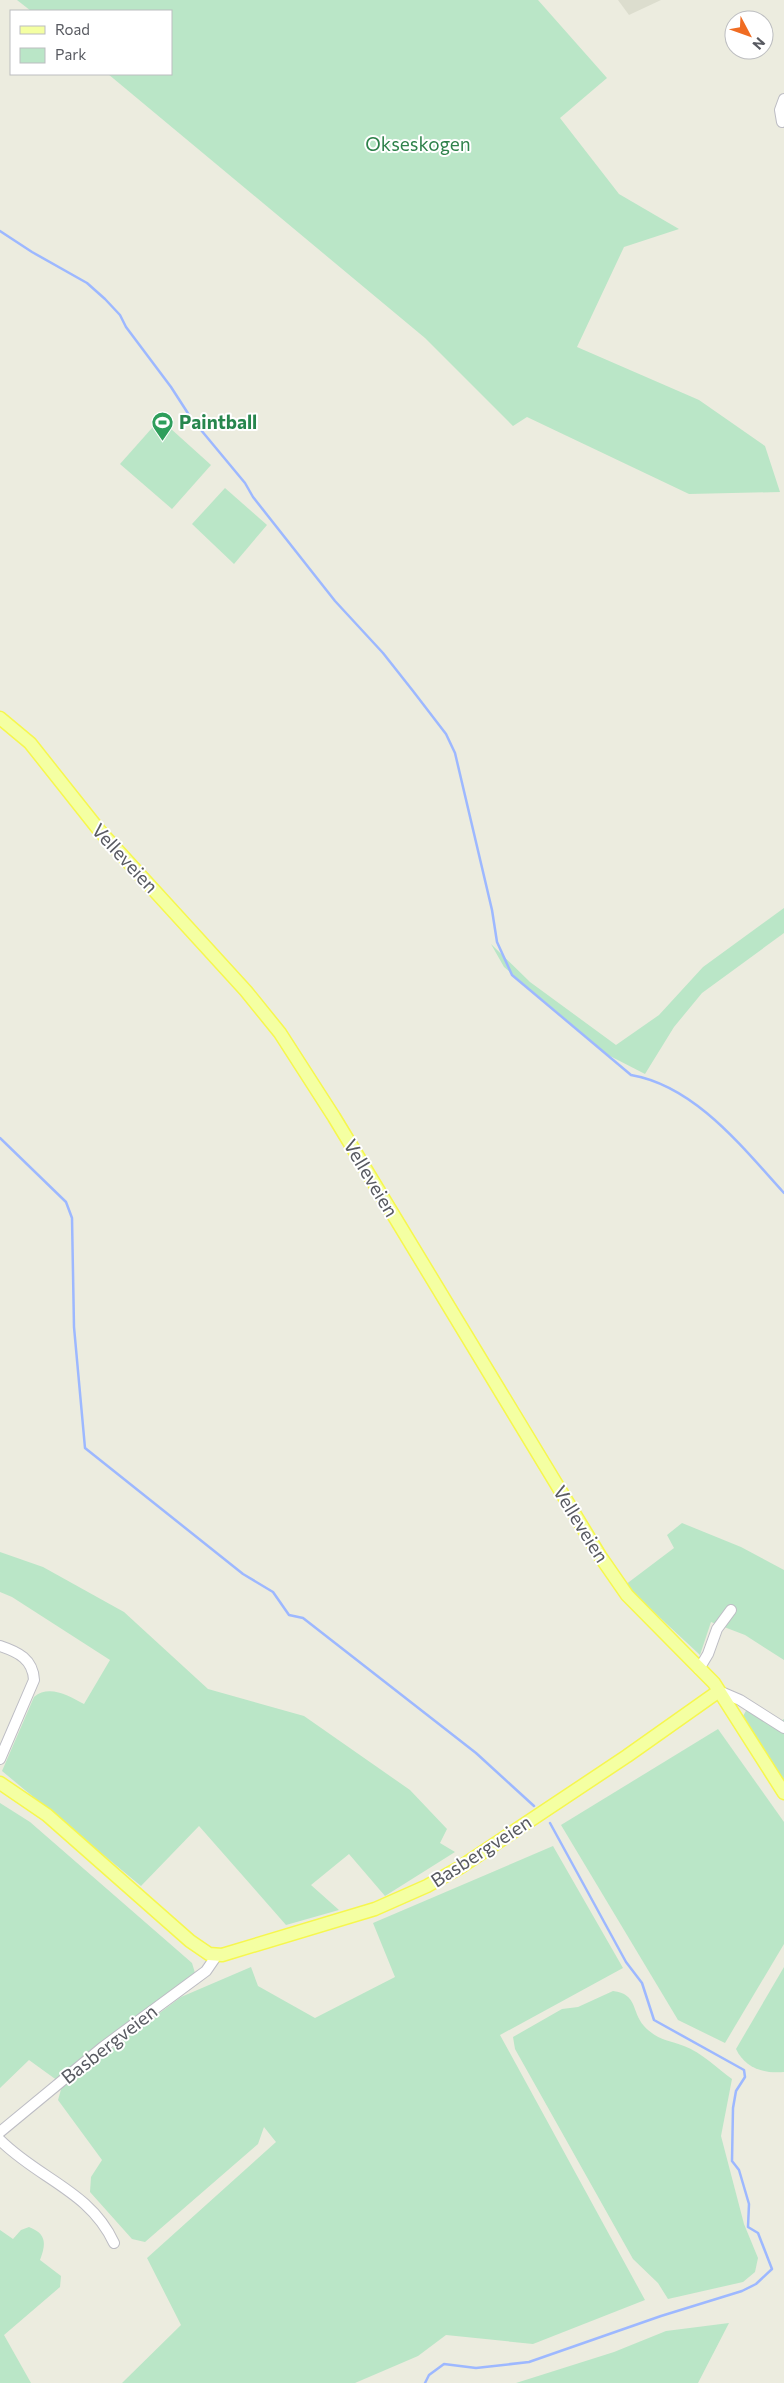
<svg xmlns="http://www.w3.org/2000/svg" width="784" height="2383" font-family="Commissioner,sans-serif">
<style>
.education{fill:#dcddce}
.green{fill:#bae6c7}
.lines{fill:none;stroke-linecap:round;stroke-linejoin:round}
.stream{stroke:#9db8ff;stroke-width:2.5}
.minor-casing{stroke:#bdbdc4;stroke-width:12}
.major-casing{stroke:#f6f74e;stroke-width:15}
.minor{stroke:#fff;stroke-width:10}
.major{stroke:#f4ffa2;stroke-width:12}
.labels{text-anchor:middle;stroke-width:4;stroke-linejoin:round;paint-order:stroke}
.park-label{font-size:19px;fill:#2f824b;stroke:#fff}
.leisure-label{font-size:19px;font-weight:bold;fill:#27864d;stroke:#fff;text-anchor:start}
.street-label{font-size:19px;fill:#585a61;stroke:#fff}
</style>
<rect width="100%" height="100%" fill="#ececdf"/>
<!-- education -->
<path class="education" d="M618,0h43l-32,15z"/>
<!-- green -->
<g class="green">
<path d="M17,0h521l69,78 -47,40 59,76 60,35 -55,18 -47,100 122,53 66,46 15,46 -91,2 -162,-77 -14,9 -88,-88 -317,-264h63v-63h-140z"/>
<path d="M160,419l51,46 -39,44 -52,-45z"/>
<path d="M225,488l42,37 -33,39 -42,-40z"/>
<path d="M784,908v25l-82,60 -28,34 -29,47 -37,-19 -104,-88 -13,-23 39,38 86,63 43,-30 44,-48z"/>
<path d="M682,1523l59,24 43,23v90l-39,-25 -34,-13 -11,33 -75,-70 49,-37 -7,-13z"/>
<path d="M0,1552l43,15 81,45 84,77 96,27 106,74 37,39 -7,14 15,9 -70,44 -36,-42 -38,31 28,25 -53,15 -87,-99 -58,60 -139,-115 32,-74c15,-13 35,-1 50,7l26,-44 -98,-63 -12,-5z"/>
<path d="M747,1709l34,12 3,-2v62l-41,-65z"/>
<path d="M718,1729l66,93v122l-59,99 -47,-23 -117,-195z"/>
<path d="M0,1803l30,19 162,141 3,10 -137,108 -29,-21 -29,28z"/>
<path d="M553,1846l70,122 -123,67 145,265 -112,44 -87,-9 -28,21 -63,27h-233l59,-58 -34,-67 129,-116 -12,-15 -6,17 -113,98 -13,-3 -42,-47 1,-15 11,-17 -44,-60 4,-14 119,-89 70,-30 7,19 57,32 80,-41 -22,-54z"/>
<path d="M784,1967v105c-20,2 -39,-4 -48,-23z"/>
<path d="M613,1991c25,3 18,20 31,35 13,14 24,14 40,20 17,6 34,23 48,33l-11,57 23,88 14,34 -3,14 -12,10 -75,17 -10,-16 -25,-24 -118,-210 -2,-12 49,-28 16,-2z"/>
<path d="M29,2227c18,7 17,17 11,33l21,16 -1,11 -56,48 27,48h-31v-153l13,9 8,-9z"/>
<path d="M729,2323l-31,60h-182l98,-31 52,-21z"/>
</g>
<g class="lines">
<!-- stream -->
<g class="stream">
<path d="M0,231l32,21 55,31 18,16 15,16 6,12 45,60 20,31 54,65 8,14 82,104 48,52 30,38 33,43 9,19 37,157 5,32 15,33 119,100c64,11 111,72 153,118"/>
<path d="M0,1138l66,64 6,16 2,109 11,121 158,126 30,18 16,23 14,3 173,135 58,53"/>
<path d="M425,2383l4,-8 15,-11 32,4 53,-6 132,-46 81,-25 14,-7 16,-15 -14,-36 -10,-6 1,-23 -10,-34 -7,-9 1,-53 3,-17 9,-14 -1,-7 -90,-50 -12,-37 -16,-21 -76,-139"/>
</g>
<defs>
<g id="minor">
<path d="M782,122l-2,-12 4,-11"/>
<path d="M0,1646c18,6 33,13 34,34l-34,79"/>
<path d="M699,1669l9,-15 9,-25 14,-19"/>
<path d="M719,1691l21,9 44,28"/>
<path d="M0,2132l103,-85 103,-76 11,-16"/>
<path d="M0,2140c39,39 90,51 114,103"/>
</g>
<g id="major">
<path d="M0,718l30,25 69,87 147,161 34,42 54,84 266,439 27,39 87,88 70,110"/>
<path d="M0,1783l47,32 143,126 19,13 13,1 153,-46 52,-23 32,-18 168,-112 92,-65"/>
</g>
</defs>
<!-- minor casing -->
<use href="#minor" class="minor-casing"/>
<!-- major casing -->
<use href="#major" class="major-casing"/>
<!-- minor -->
<use href="#minor" class="minor"/>
<!-- major -->
<use href="#major" class="major"/>
</g>
<!-- icons -->
<defs>
<symbol id="stadium-pin" viewBox="-11 -11 22 30"><path d="M0 17L-7.5 6A9.5 9.5 0 1 1 7.5 6Z" fill="#2e9e5b" stroke="#fff"/><path d="M0-5a6.5 5 0 1 0 0 10a6.5 5 0 1 0 0-10ZM-3.5-1.8h7v3.6h-7Z" fill="#fff"/></symbol>
</defs>
<g fill-rule="evenodd">
<use href="#stadium-pin" x="150" y="410" width="25" height="34"/>
</g>
<g class="labels">
<!-- park labels -->
<g class="park-label">
<text x="418" y="151">Okseskogen</text>
</g>
<!-- leisure labels -->
<g class="leisure-label">
<text x="179" y="429">Paintball</text>
</g>
<!-- street labels -->
<g class="street-label">
<text transform="translate(125 858) rotate(47)" y="7">Velleveien</text>
<text transform="translate(371 1178) rotate(59)" y="7">Velleveien</text>
<text transform="translate(581 1524) rotate(58)" y="7">Velleveien</text>
<text transform="translate(481 1851) rotate(-33)" y="7">Basbergveien</text>
<text transform="translate(109 2044) rotate(-38)" y="7">Basbergveien</text>
</g>
</g>
<!-- legend -->
<rect x="10" y="10" width="162" height="65" fill="#ffffff" stroke="#bcbdc0"/>
<rect x="20" y="26" width="25" height="8" fill="#f4ffa2" stroke="#bcbdc0"/>
<text x="55" y="35" font-size="15" fill="#585a61">Road</text>
<rect x="20" y="48" width="25" height="15" fill="#bae6c7" stroke="#bcbdc0"/>
<text x="55" y="60" font-size="15" fill="#585a61">Park</text>
<!-- north arrow -->
<g transform="translate(749 35) rotate(131)"><circle r="24" fill="#ffffff" stroke="#bcbdc0"/>
<path d="M0-4L9 19L0 12L-9 19Z" fill="#f06c22"/>
<text y="-8" font-size="14" font-weight="bold" text-anchor="middle" fill="#585a61">N</text>
</g>
</svg>
